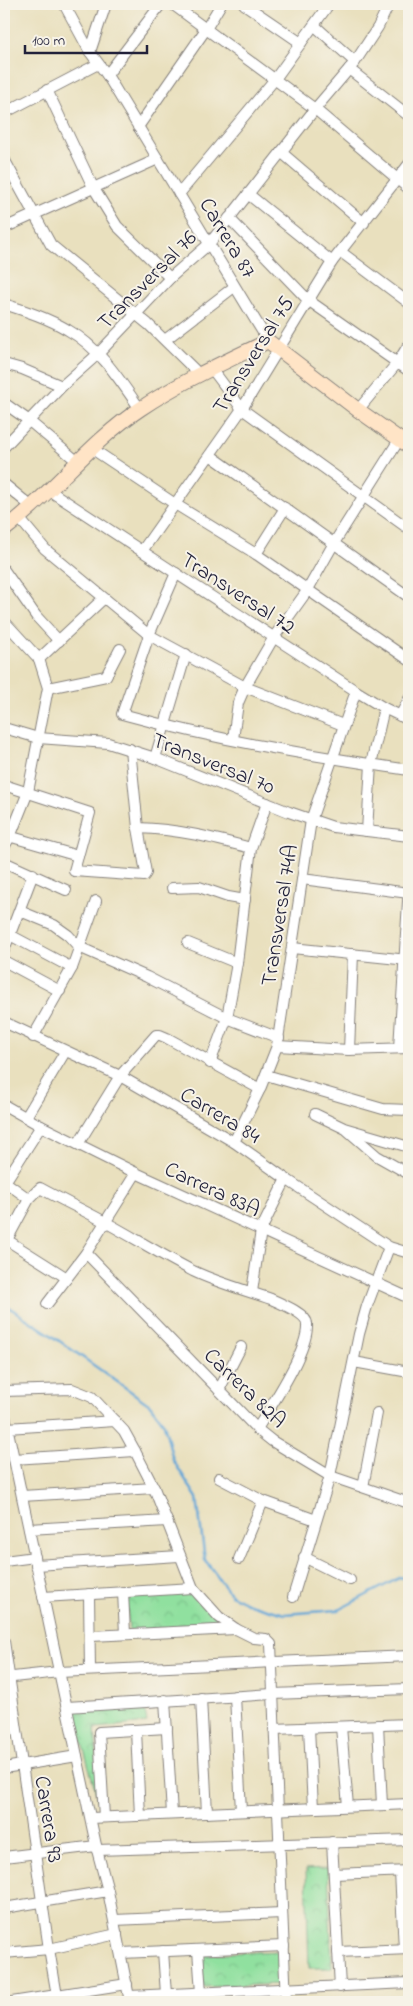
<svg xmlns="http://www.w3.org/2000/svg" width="413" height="2006" font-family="'Indie Flower',sans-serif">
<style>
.park{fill:url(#park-crowns);stroke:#59816d}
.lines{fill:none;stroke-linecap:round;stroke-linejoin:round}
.stream{stroke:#61a6d7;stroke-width:2.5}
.street-casing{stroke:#86817c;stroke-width:12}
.secondary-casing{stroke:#86817c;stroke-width:16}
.street{stroke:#fff;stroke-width:10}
.secondary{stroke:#ffe4c6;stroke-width:14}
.labels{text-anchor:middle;stroke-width:4;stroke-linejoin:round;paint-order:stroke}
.street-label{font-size:22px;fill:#22223b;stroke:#f7f3e8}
</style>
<defs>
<pattern id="park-crowns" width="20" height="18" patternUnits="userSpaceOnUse" patternTransform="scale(1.25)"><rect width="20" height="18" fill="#90e09f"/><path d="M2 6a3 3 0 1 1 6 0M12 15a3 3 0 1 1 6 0" fill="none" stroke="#7cc08a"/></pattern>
</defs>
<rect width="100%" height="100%" fill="#f7f3e8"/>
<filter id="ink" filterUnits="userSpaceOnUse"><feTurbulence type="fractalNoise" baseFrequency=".02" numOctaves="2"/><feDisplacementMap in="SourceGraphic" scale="10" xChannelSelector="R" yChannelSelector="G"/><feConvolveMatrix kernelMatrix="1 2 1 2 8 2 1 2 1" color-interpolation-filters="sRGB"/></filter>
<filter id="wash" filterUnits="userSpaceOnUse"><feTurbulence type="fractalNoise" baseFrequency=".0096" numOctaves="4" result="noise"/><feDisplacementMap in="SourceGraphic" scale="20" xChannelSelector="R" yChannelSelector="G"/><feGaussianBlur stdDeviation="1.12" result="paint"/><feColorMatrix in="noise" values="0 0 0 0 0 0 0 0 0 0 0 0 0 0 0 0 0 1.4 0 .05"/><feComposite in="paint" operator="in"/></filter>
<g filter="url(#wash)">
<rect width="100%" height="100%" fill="#e9e0be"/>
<!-- park -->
<g class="park">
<path d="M191,1591l37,35 -99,4 -3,-36z"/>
<path d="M144,1705l3,18 -52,5 5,79 -27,-97z"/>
<path d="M328,1868l4,100h-23l-3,-99z"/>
<path d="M280,1951l1,33 -78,3 -1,-33z"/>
</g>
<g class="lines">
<!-- stream -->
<path class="stream" d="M4,1304l47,31 99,70 14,19 9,36 24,38 8,62 26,35 18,9 36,10 53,-4 63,-33 8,4"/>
</g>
</g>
<g filter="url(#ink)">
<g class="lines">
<defs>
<g id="street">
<path d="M64,4l26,48 17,23 161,266"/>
<path d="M172,4l143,105 94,80"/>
<path d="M244,4l57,39"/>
<path d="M314,25l41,37"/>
<path d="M90,52l16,-48"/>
<path d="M349,69l60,47"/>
<path d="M107,75l54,-71"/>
<path d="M47,90l46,97 24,39 53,52"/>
<path d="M4,113l94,-49"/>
<path d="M138,127l68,-98 15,-25"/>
<path d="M281,152l83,71"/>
<path d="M4,159l47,86 97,79 51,50"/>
<path d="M179,194l96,-115 54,-75"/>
<path d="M248,194l84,68"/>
<path d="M229,218l79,82 101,71"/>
<path d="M4,228l154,-69"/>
<path d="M341,252l68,51"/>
<path d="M4,304c22,7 44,14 64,26 31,17 52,50 72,79"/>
<path d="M165,340l69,-53"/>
<path d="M4,364l18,5 40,17"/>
<path d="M212,369l30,40 167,120"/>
<path d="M4,403l24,17 50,42"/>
<path d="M358,410l40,-48 11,-18"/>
<path d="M4,447l58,-61 36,-32 72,-76 39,-34 106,-135 40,-47 23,-35 11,-23"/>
<path d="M91,448l84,56 81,50 153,106"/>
<path d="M210,455l199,142"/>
<path d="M4,484l28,23"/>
<path d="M50,491l306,200 28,17 25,12"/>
<path d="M19,518l26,31 104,86 96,52 98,38"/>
<path d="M142,551l100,-142 90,-147 77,-98"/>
<path d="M256,554l29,-46"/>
<path d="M4,570l32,46 23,25"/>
<path d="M176,573l-27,62 -27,79c94,26 191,42 287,56"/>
<path d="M4,621l35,38 9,29 -20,104 -18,45 -6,10"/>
<path d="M39,659l64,-60"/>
<path d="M48,688l58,-12 14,-27"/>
<path d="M400,716l9,-17"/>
<path d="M4,728l34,10 70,5 47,15 134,54 44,15 76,9"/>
<path d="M233,739l5,-36 7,-16 29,-50 33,-46 27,-48 65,-103"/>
<path d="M155,758l31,-104"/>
<path d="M4,785l86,28 -16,58 70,5 2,-3 -8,-45 -8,-79"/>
<path d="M138,828c40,1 75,10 113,20"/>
<path d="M367,831l4,-67 13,-56"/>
<path d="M5,835l73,21"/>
<path d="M4,862l62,28"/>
<path d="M302,879l107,14"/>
<path d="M172,888l27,-1 29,10 17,3"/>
<path d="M20,911l34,14 14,10 11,12 68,30 80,41 52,20"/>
<path d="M10,935l62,33"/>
<path d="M188,943l49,20"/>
<path d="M292,948l116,12"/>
<path d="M4,950l29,-76"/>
<path d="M4,961l56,30"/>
<path d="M4,1022l116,54 114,66 52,37 103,68 20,6"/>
<path d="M33,1037l39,-69 24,-67"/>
<path d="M277,1046l72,4 60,-2"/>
<path d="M399,1048l10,-163"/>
<path d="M349,1050l4,-96"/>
<path d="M210,1063l17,-45 10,-55 14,-115 16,-45"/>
<path d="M266,1075l117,34 26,1"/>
<path d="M4,1105l37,21 95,47 273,125"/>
<path d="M315,1114l29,14 65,19"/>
<path d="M26,1117l39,-65"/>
<path d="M347,1130l30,26 32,18"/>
<path d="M234,1142l26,-53 17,-43 34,-226 45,-129"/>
<path d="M78,1144l42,-68 36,-41h4l7,3 93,51"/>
<path d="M4,1181l25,18"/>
<path d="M5,1182l36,-56"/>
<path d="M86,1253l171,176 15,12 58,35 79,27"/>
<path d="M67,1278l-60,-38 22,-41 11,-11c22,12 45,23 67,35 29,16 57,33 86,48 25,12 52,19 78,28 9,4 36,15 36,25 2,26 -36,82 -50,105"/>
<path d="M252,1292l9,-62 25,-51"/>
<path d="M47,1304l39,-51 50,-80"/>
<path d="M354,1362l55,10"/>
<path d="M219,1390l22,-43"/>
<path d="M4,1391l68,-2 20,8 32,34 11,20 19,37 39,100 26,29 17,12 18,9 12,1 5,5 15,358"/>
<path d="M4,1412l93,438 11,41 22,111"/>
<path d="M7,1428l108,-7"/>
<path d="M14,1459l121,-8"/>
<path d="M219,1478l44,23 53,19"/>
<path d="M363,1487l14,-74"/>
<path d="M22,1496l132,-8"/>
<path d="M29,1529l138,-8"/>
<path d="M304,1557l46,23"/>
<path d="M239,1559l24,-58"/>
<path d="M4,1561l31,-4"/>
<path d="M36,1565l143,-9"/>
<path d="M123,1592l2,42"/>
<path d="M89,1594l1,76"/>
<path d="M43,1597l150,-9"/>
<path d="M293,1597l37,-121 29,-142 8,-28 22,-59"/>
<path d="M91,1636l145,-7"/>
<path d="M4,1641l45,308 9,53"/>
<path d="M4,1678l55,-6 350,-16"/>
<path d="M235,1696l6,115"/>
<path d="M201,1698l6,115"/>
<path d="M165,1700l7,114"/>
<path d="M67,1707l206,-13 136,-5"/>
<path d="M378,1725l4,80"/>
<path d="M341,1727l7,79"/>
<path d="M309,1728l4,80"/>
<path d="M274,1729l135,-5"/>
<path d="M136,1730l4,86"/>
<path d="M4,1768l73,-12"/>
<path d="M104,1817l-5,-85 68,-4"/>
<path d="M91,1818l318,-14"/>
<path d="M332,1842l8,145"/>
<path d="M97,1850l312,-10"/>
<path d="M4,1857l92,-11"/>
<path d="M400,1872l4,77"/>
<path d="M334,1874l75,-3"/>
<path d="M4,1908l104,-17"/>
<path d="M114,1920l168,-7"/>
<path d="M198,1950l3,43"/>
<path d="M163,1951l3,43"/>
<path d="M338,1952l71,-3"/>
<path d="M4,1953l45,-4 68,-15"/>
<path d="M121,1953l163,-7"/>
<path d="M129,1996l280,-13"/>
<path d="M12,2002l115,-18"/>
</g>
<path id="secondary" d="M4,530c49,-37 86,-88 136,-121 40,-27 85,-47 128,-68l90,69 51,36"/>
</defs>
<!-- street casing -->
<use href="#street" class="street-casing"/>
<!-- secondary casing -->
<use href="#secondary" class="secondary-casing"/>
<!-- street -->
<use href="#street" class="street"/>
<!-- secondary -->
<use href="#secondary" class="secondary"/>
</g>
</g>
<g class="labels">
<!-- street labels -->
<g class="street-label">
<text transform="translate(229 237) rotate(59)" y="8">Carrera 87</text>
<text transform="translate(146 279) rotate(-45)" y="8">Transversal 76</text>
<text transform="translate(252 354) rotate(-58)" y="8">Transversal 75</text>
<text transform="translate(239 592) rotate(33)" y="8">Transversal 72</text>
<text transform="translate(214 762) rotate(22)" y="8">Transversal 70</text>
<text transform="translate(278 915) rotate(-81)" y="8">Transversal 74A</text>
<text transform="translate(221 1114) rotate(31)" y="8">Carrera 84</text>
<text transform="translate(213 1188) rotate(25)" y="8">Carrera 83A</text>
<text transform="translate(246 1387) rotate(44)" y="8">Carrera 82A</text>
<text transform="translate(50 1819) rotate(81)" y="8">Carrera 93</text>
</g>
</g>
<!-- margin -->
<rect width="413" height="2006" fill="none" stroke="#f7f3e8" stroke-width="20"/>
<!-- scale -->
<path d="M25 45v8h122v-8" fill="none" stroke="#22223b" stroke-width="2.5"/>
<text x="32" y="45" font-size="15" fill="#22223b" stroke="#f7f3e8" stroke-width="4" paint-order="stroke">100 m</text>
</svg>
